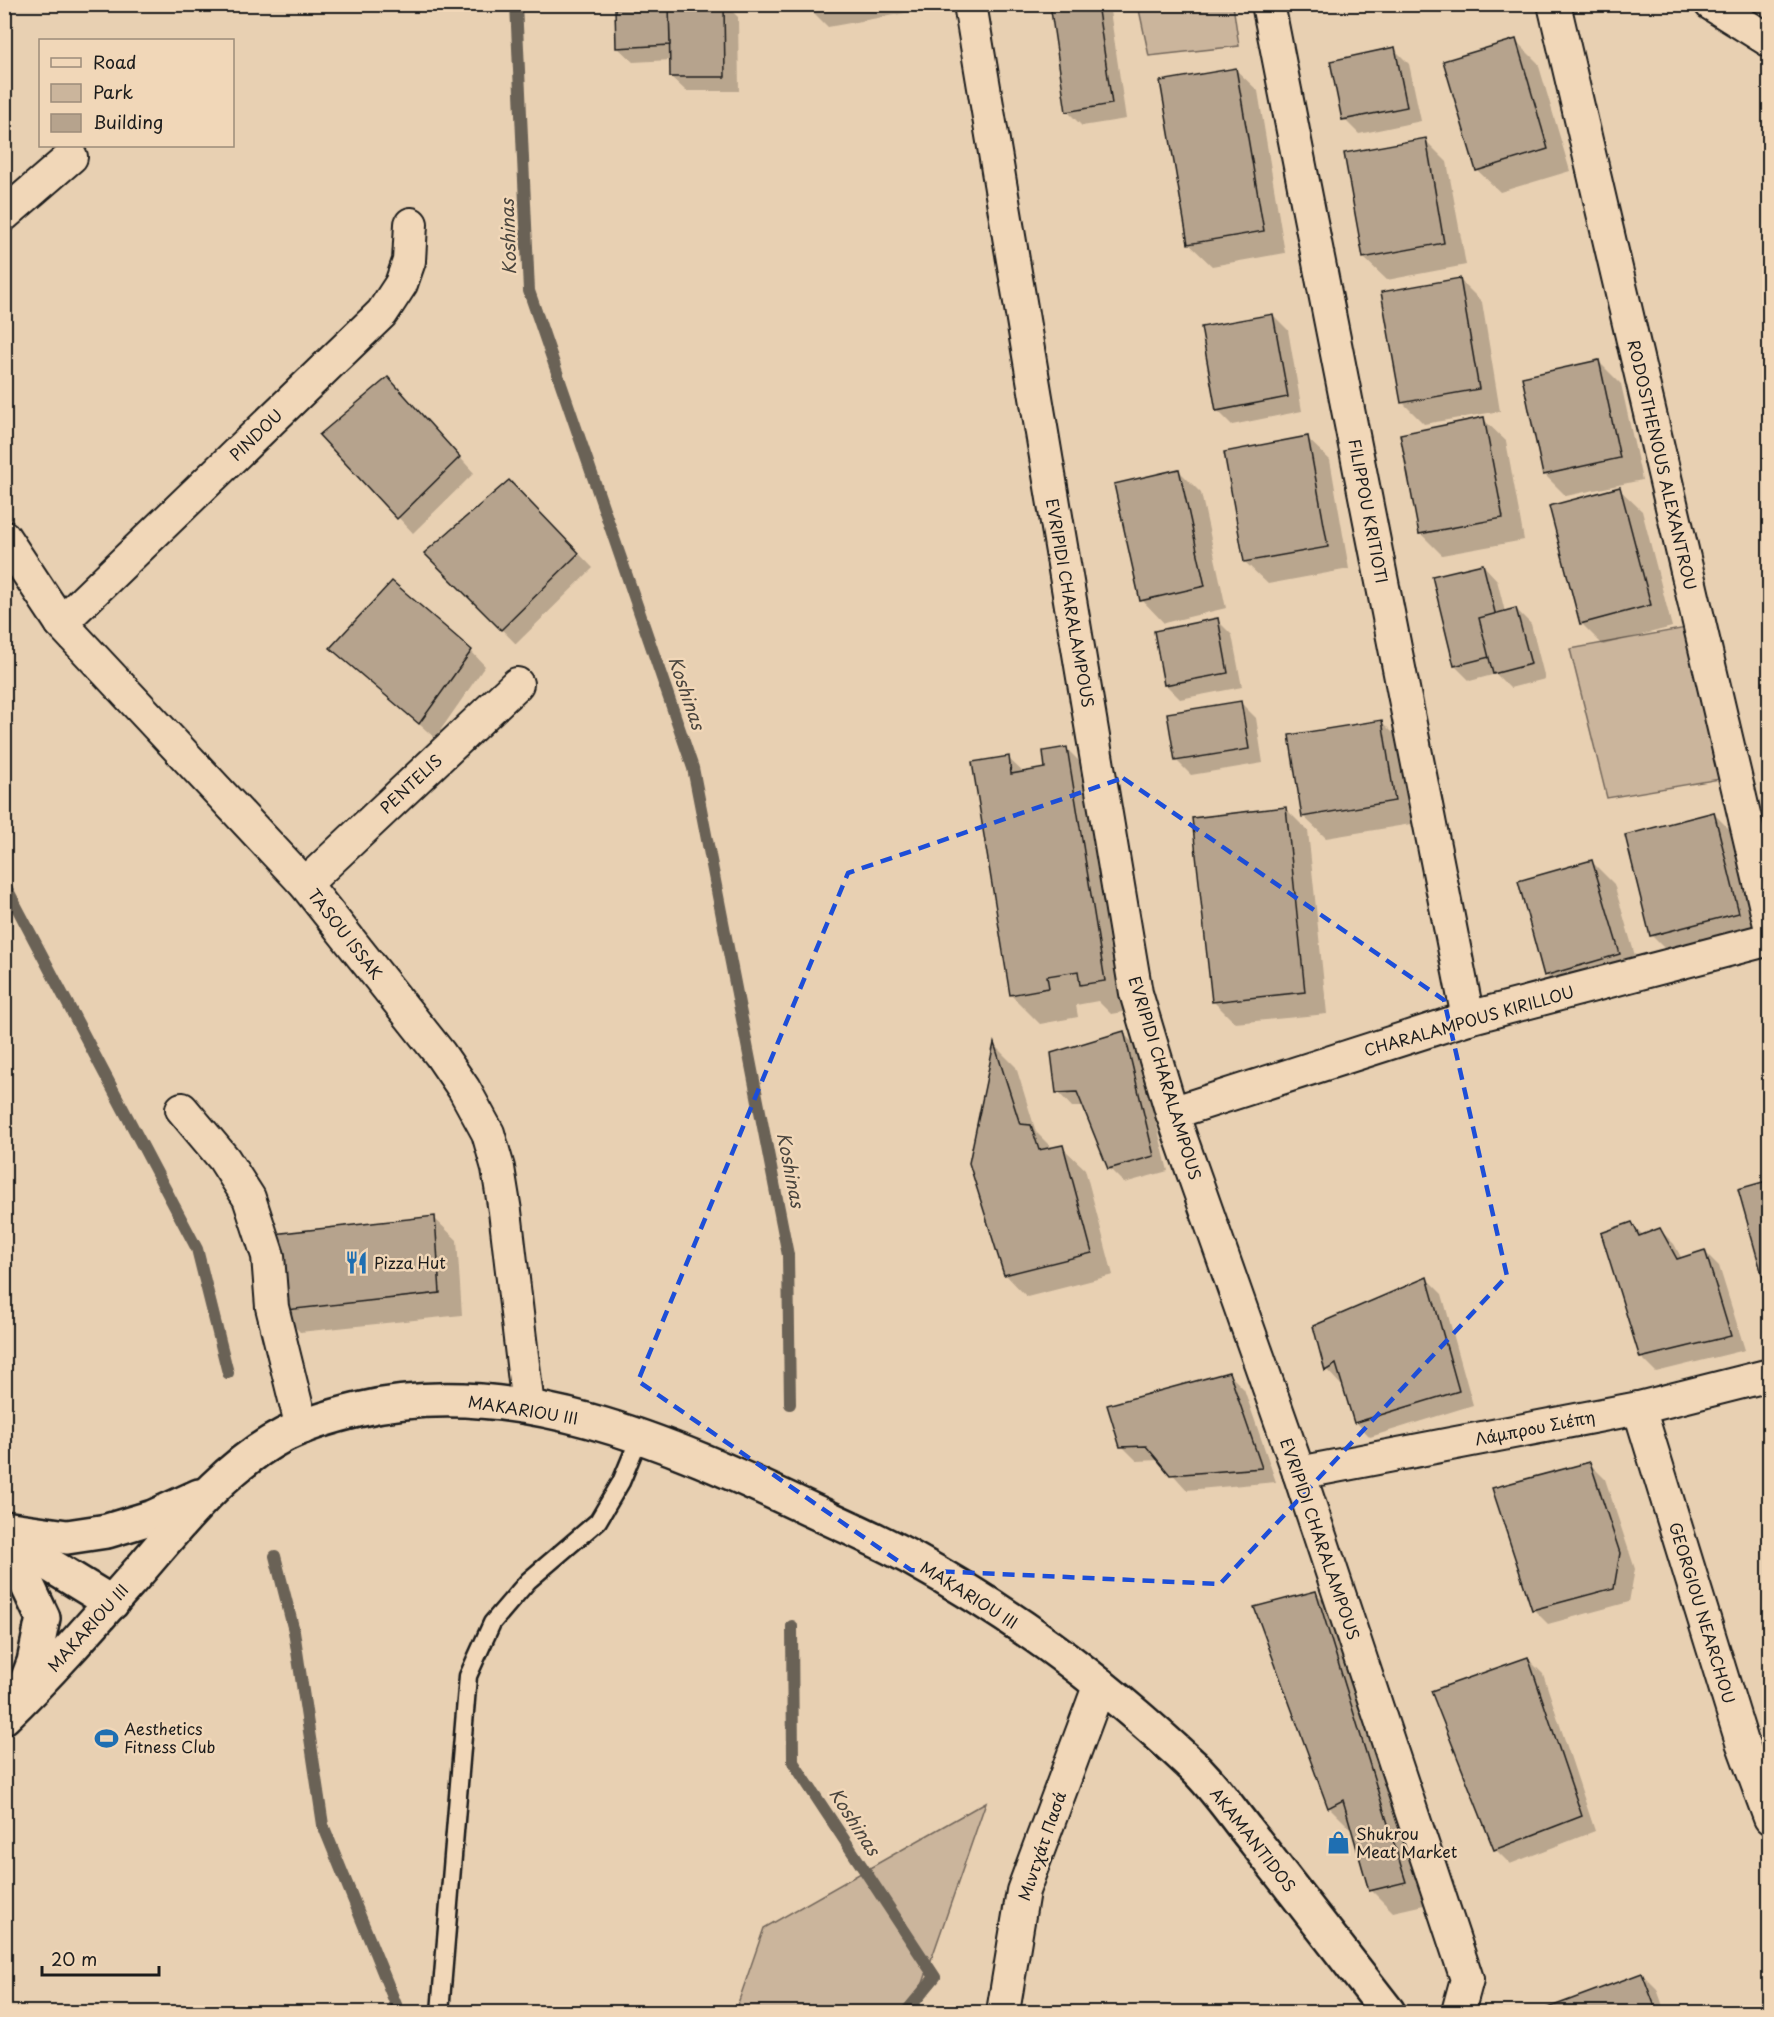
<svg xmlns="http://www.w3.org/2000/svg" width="1774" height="2017" font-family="'Playpen Sans',sans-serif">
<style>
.green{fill:#cbb59c;stroke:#74685c;stroke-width:1.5}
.shadow{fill:#0003}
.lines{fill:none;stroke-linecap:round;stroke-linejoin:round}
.stream{stroke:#6b6256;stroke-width:12}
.building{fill:#b6a38d;stroke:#1c1c1c;stroke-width:1.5}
.service-casing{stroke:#1c1c1c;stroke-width:21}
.minor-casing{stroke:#1c1c1c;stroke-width:36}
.secondary-casing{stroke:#1c1c1c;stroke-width:38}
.service{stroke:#f1d7b8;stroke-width:16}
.minor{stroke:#f1d7b8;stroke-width:32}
.secondary{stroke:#f1d7b8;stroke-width:33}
.marked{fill:none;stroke:#1d4ed8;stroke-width:4.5;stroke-dasharray:12 8;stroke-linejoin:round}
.labels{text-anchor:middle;stroke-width:5;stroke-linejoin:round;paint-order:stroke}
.street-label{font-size:16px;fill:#1c1c1c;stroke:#f1d7b8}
.poi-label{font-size:16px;fill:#1c1c1c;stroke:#f1d7b8;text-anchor:start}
.water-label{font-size:18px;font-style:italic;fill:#4a453e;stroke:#f1d7b8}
</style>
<rect width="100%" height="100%" fill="#e8d0b2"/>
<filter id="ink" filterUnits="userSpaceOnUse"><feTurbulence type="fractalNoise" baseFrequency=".0167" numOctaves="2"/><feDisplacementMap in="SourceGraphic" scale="12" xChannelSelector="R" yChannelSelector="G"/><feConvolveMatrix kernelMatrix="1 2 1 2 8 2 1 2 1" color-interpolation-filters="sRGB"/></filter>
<g filter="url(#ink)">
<!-- green -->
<g class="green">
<path d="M1138,5h95l6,41 -90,10z"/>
<path d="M1686,628l34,151 -113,19 -37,-149z"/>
<path d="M986,1802l-73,210h-178l29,-84z"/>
</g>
<!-- shadow -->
<g class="shadow">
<path d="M670,4h55l13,13 1,74h-53l-15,-14v-17l-38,2 -15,-14 52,-41z"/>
<path d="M805,4h144v1l-121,22z"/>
<path d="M1052,4h57l17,115 -44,7 -15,-15z"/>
<path d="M1516,41l22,22 32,108 -70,21 -23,-22z"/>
<path d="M1394,49l15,15 12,57 -62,13 -15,-15z"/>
<path d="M1235,69l23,22 27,162 -73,13 -23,-22z"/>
<path d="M1425,140l22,22 19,103 -79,15 -23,-22z"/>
<path d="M1459,279l23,23 18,109 -76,13 -22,-22z"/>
<path d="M1273,315l15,15 14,81 -70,14 -15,-15z"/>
<path d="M1599,362l22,22 21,96 -76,16 -22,-22z"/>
<path d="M403,394l71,79 -61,60 -92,-98z"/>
<path d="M1483,419l23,22 18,99 -82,15 -22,-22z"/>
<path d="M1307,438l23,22 19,109 -81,15 -23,-22z"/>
<path d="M1179,471l22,22 25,115 -62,15 -22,-23z"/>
<path d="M1619,489l23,22 30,116 -69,18 -22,-22z"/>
<path d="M524,497l69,71 -77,76 -90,-91z"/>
<path d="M1483,565l14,15 8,32 11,-3 15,15 14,55 -35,9 -14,-14 -26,7 -15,-15z"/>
<path d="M1217,620l15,15 10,52 -62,12 -15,-15z"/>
<path d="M332,648l139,3 14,15 -50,72z"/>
<path d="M1241,703l15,15 7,45 -72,12 -15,-15z"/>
<path d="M1382,722l22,22 13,79 -91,15 -23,-22z"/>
<path d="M1067,749l29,29 38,232 -23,4 -13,-13 -22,4 2,12 -38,7 -29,-29 -3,-237 16,15 23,-4z"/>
<path d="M1286,809l22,22 19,183 -92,9 -22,-22z"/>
<path d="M1714,814l22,22 24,99 -87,22 -22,-22z"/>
<path d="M1592,862l22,22 27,92 -73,21 -22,-22z"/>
<path d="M1123,1033l15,15 30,123 -44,12 -15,-15 -24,-61h-13l-14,-15z"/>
<path d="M995,1046l21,21 20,65 17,17 9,-2 23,22 28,106 -86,22 -22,-23z"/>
<path d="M434,1218l23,22 5,75 -162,17 -22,-22z"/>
<path d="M1632,1224l11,11 16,-6 15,15 8,15 22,-8 15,15 26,84 -89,22 -15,-15z"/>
<path d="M1427,1279l15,15 31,111 -103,32 -14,-15 -12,-39 -3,2 -14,-15 -12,-43z"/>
<path d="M1229,1374l15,15 32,93 -89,8 -27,-30 -23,1 -15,-15z"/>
<path d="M1590,1464l15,15 30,90 -6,33 -81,22 -15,-15z"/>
<path d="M1316,1593l22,22 90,289 -35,8 -22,-22 -18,-62 -2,1 -22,-22z"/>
<path d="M1528,1659l15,15 52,157 -85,33 -15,-15z"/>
<path d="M1642,1974l15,15 8,23h-124z"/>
</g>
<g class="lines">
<!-- stream -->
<g class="stream">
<path d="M516,4l13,287 164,477 95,487 2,149"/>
<path d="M4,883l193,366 31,124"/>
<path d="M275,1556l19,75 29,194 76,187"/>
<path d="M792,1626l1,136 142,215 -29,35"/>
</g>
</g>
<!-- building -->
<g class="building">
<path d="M669,4h55l1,73h-55z"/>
<path d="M1050,4h47l15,100 -46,8z"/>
<path d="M669,5l1,40 -54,3 -1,-40z"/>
<path d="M1516,39l32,110 -72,22 -33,-110z"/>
<path d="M1395,47l12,60 -65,13 -12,-59z"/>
<path d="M1236,68l28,163 -76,13 -28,-163z"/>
<path d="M1426,138l18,105 -81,15 -19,-105z"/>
<path d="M1460,278l19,111 -78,14 -20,-111z"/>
<path d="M1273,314l15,83 -72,14 -15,-84z"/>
<path d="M1599,360l21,98 -77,17 -21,-98z"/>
<path d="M388,377l72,80 -63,62 -78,-84z"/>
<path d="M1484,417l19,101 -84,16 -19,-100z"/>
<path d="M1308,436l20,111 -84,15 -20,-110z"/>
<path d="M1179,469l26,117 -65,15 -26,-117z"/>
<path d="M509,480l70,73 -78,77 -77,-77z"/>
<path d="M1620,487l31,118 -71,19 -31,-118z"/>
<path d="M1483,564l22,89 -51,13 -22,-90z"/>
<path d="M392,581l80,69 -53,74 -89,-76z"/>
<path d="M1516,608l15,56 -38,10 -14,-56z"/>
<path d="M1218,618l10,55 -64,12 -10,-54z"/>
<path d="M1241,701l8,48 -74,12 -8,-48z"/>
<path d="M1382,720l13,81 -93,16 -13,-82z"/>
<path d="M1067,747l38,234 -25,4 -2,-14 -31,5 2,12 -39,7 -38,-233 37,-6 2,18 34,-6 -2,-17z"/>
<path d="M1286,807l19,185 -93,10 -20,-184z"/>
<path d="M1714,812l25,101 -89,23 -25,-101z"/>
<path d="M1592,860l28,94 -76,22 -26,-95z"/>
<path d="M1124,1031l30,125 -46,13 -31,-77 -21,1 -5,-40z"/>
<path d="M994,1043l26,81 11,1 8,25 24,-5 29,108 -88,22 -35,-112z"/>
<path d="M1770,1180v123l-32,-114z"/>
<path d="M435,1216l5,77 -163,18 -4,-77z"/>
<path d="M1632,1222l7,14 21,-8 17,31 28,-9 26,86 -91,22 -39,-125z"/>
<path d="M1427,1277l32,114 -105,32 -18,-59 -11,7 -12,-45z"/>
<path d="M1229,1372l33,96 -92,7 -24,-29 -26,1 -13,-42z"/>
<path d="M1590,1462l30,91 -6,35 -82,22 -40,-122z"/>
<path d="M1316,1591l90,291 -37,9 -26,-91 -15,8 -74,-201z"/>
<path d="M1528,1657l54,159 -88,34 -63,-159z"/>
<path d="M1642,1973l15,39h-120z"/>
</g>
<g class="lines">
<defs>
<path id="service" d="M440,2012l28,-336 24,-53 36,-42 70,-60 23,-39 19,-46"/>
<g id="minor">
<path d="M970,4l166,989 36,120 127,360 168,506 -9,33"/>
<path d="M1268,4l200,1014"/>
<path d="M1554,4l216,921"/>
<path d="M1711,4l59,37"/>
<path d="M4,215l67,-58"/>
<path d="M4,537l57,86 244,261 135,170 24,35 24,44 10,35 7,43 23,196"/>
<path d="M61,623l321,-310 19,-29 8,-23 2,-37"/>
<path d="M305,884l212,-200"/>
<path d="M182,1109l42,50 25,39 19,58 4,51 30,121"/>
<path d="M1172,1113l296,-95 302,-79"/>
<path d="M1639,1408l103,334 28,76"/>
<path d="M1299,1473l340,-65 131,-33"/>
<path d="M1003,2012l20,-121 77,-207"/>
</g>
<g id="secondary">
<path d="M4,1528l63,9 40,-6 46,-14 46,-21"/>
<path d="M4,1537l108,66"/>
<path d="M4,1552l21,28 18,38 -9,44 -12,32"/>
<path d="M4,1717c48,-46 92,-97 136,-147 43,-50 85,-104 144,-135 24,-12 49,-19 74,-25 155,-37 312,33 449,98 34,16 69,31 102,49 47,26 95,56 139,88 51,37 100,79 146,122 23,22 41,50 61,74 44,57 89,114 133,171"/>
</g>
</defs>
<!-- service casing -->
<use href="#service" class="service-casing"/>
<!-- minor casing -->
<use href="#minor" class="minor-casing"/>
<!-- secondary casing -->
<use href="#secondary" class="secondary-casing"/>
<!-- service -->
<use href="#service" class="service"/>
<!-- minor -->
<use href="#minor" class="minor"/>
<!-- secondary -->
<use href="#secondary" class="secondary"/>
</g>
</g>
<!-- marked area -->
<path class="marked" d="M1123,778l321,222 63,276 -287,308 -309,-14 -273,-189 210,-508z"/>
<!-- icons -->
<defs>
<symbol id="restaurant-bare" viewBox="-9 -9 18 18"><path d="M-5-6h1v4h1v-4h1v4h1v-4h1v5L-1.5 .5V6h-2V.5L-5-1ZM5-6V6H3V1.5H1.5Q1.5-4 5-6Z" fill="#1f6fb2" stroke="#f1d7b8" stroke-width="2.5" paint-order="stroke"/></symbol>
<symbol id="stadium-bare" viewBox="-9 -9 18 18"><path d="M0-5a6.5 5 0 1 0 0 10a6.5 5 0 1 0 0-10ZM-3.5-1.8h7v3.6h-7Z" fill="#1f6fb2" stroke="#f1d7b8" stroke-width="2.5" paint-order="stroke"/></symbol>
<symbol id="shop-bare" viewBox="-9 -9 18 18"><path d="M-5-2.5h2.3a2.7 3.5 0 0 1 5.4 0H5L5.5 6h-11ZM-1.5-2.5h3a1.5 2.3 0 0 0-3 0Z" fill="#1f6fb2" stroke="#f1d7b8" stroke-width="2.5" paint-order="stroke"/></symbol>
</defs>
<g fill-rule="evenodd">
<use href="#restaurant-bare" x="340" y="1246" width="33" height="33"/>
<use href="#stadium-bare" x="90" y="1722" width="33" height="33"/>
<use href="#shop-bare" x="1322" y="1826" width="33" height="33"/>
</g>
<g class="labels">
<!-- street labels -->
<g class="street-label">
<text transform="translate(256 435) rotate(-44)" y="6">PINDOU</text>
<text transform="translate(1662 465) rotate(77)" y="6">RODOSTHENOUS ALEXANTROU</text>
<text transform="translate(1368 511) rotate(79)" y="6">FILIPPOU KRITIOTI</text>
<text transform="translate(1070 603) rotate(80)" y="6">EVRIPIDI CHARALAMPOUS</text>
<text transform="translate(411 784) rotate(-43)" y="6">PENTELIS</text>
<text transform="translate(345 934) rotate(52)" y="6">TASOU ISSAK</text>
<text transform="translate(1469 1021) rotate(-16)" y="6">CHARALAMPOUS KIRILLOU</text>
<text transform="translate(1165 1078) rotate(73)" y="6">EVRIPIDI CHARALAMPOUS</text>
<text transform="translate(523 1410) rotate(9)" y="6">MAKARIOU III</text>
<text transform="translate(1535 1428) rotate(-11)" y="6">Λάμπρου Σιέπη</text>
<text transform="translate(1320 1539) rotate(71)" y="6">EVRIPIDI CHARALAMPOUS</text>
<text transform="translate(969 1595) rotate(32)" y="6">MAKARIOU III</text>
<text transform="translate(1702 1613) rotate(73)" y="6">GEORGIOU NEARCHOU</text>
<text transform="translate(88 1628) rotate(-48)" y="6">MAKARIOU III</text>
<text transform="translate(1253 1840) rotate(52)" y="6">AKAMANTIDOS</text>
<text transform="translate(1042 1846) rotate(-71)" y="6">Μιντχάτ Πασά</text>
</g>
<!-- poi labels -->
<g class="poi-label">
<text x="374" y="1269">Pizza Hut</text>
<text x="124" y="1735">Aesthetics<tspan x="124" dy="18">Fitness Club</tspan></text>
<text x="1356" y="1840">Shukrou<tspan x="1356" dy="18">Meat Market</tspan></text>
</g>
<!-- water labels -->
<g class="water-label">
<text transform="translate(509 237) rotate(-92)" y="6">Koshinas</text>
<text transform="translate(686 693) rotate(71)" y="6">Koshinas</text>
<text transform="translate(790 1170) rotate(79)" y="6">Koshinas</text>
<text transform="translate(854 1822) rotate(57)" y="6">Koshinas</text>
</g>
</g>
<!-- margin -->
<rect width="1774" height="2017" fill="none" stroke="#f1d7b8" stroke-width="24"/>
<rect x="12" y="12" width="1750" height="1993" fill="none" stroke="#1c1c1c" stroke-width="2" filter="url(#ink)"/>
<!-- legend -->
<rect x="39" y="39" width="195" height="108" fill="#f1d7b8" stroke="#9c8c7a" stroke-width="1.5"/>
<rect x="51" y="58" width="30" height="9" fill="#f1d7b8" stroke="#9c8c7a" stroke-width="1.5"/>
<text x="93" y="69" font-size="18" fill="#1c1c1c">Road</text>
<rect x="51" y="84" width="30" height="18" fill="#cbb59c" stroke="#9c8c7a" stroke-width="1.5"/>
<text x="93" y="99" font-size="18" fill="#1c1c1c">Park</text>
<rect x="51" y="114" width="30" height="18" fill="#b6a38d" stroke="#9c8c7a" stroke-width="1.5"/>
<text x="93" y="129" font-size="18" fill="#1c1c1c">Building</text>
<!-- scale -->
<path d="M42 1966v9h117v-9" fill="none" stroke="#1c1c1c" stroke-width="3"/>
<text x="51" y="1966" font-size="18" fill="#1c1c1c" stroke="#f1d7b8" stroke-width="4.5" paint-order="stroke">20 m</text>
</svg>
